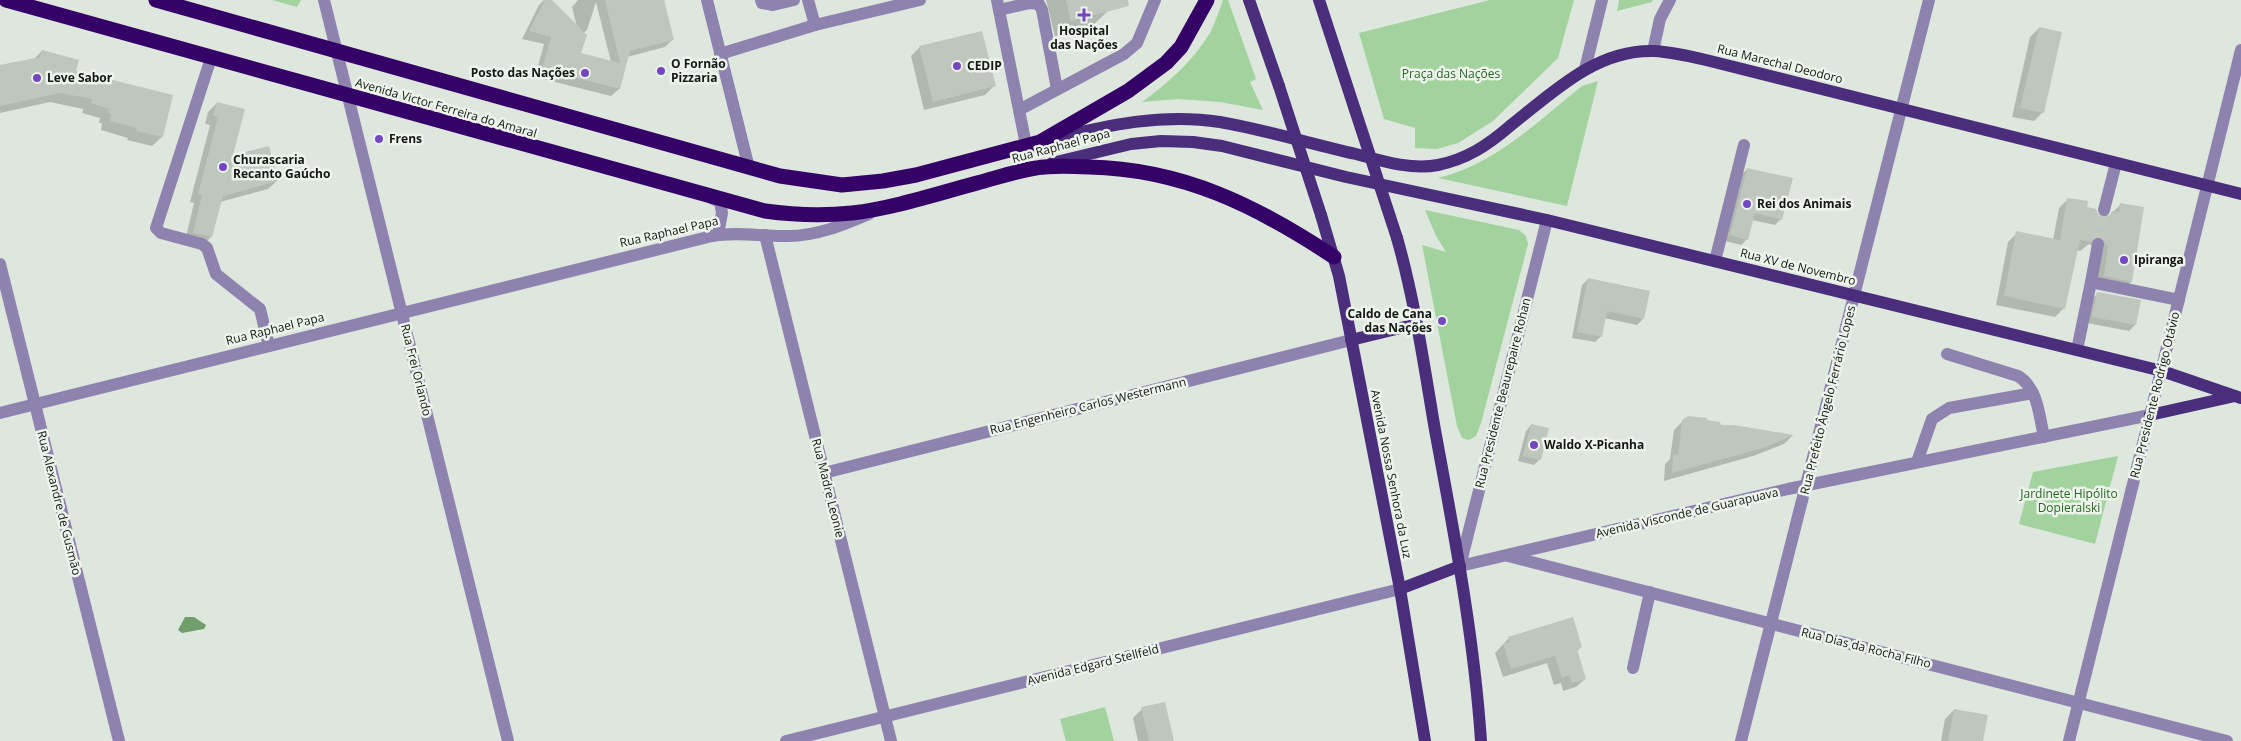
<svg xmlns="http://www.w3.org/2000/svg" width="2241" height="741" font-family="'Open Sans',sans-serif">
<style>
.green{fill:#a2d29d}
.water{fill:#709f6c}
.shadow{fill:#0003;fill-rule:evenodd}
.building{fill:#bec6bd}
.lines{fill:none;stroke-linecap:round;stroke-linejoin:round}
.minor-tunnel{stroke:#c0c8bf;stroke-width:12;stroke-dasharray:12 6;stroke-linecap:butt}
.minor{stroke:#8e82af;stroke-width:12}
.major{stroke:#4a2e7c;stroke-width:12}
.highway{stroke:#350368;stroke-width:15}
.major-bridge{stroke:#4a2e7c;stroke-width:12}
.poi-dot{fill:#7447c0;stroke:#ecf4eb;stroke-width:2}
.labels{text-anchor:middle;stroke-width:5;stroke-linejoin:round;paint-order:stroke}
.poi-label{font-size:12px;font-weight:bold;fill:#141714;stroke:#ecf4eb;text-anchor:start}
.street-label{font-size:12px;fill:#141714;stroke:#ecf4eb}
.park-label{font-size:12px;fill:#286724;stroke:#ecf4eb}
</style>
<rect width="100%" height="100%" fill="#dee7dd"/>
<!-- green -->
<g class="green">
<path d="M272,0h29l-4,7z"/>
<path d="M1223,0h5l28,79 -6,3 13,28 -43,-8 -42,-3 -36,3c26,-19 51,-41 68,-69 5,-10 9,-22 13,-33z"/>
<path d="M1490,0h84l-16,58 -65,63 -35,22 -21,6 -22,-1v-20l-31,-9 -25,-86z"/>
<path d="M1619,0h34l-1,2 -35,9z"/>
<path d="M1598,81l-31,125 -129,-28c57,-14 99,-56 144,-92z"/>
<path d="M1425,210l94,20 7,6 2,8 -47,179 -5,13 -7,4 -7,-2 -5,-12 -35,-181 24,7 -10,-16z"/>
<path d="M2118,456l-23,88 -76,-20 14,-52z"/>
<path d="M1105,707l9,34h-48l-6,-22z"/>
</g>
<!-- water -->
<path class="water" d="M185,617h9l12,8 -2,4 -22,4 -4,-3z"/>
<!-- shadow -->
<g class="shadow">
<path d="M544,0h6l27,27 -5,-20 6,-7h86l9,39 -8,8 -38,10 -8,32 -8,7 -76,-19 9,-33 -22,-5 17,-34zM596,2l15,60 -31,-8 3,-21 4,-3z"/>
<path d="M1046,0h61l2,10 -17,16 -37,11z"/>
<path d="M2039,28l4,84 -9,9 -22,-4 18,-80z"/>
<path d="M920,47l74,39 -9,9 -61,15 -13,-54z"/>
<path d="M42,51l33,21 87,65 -10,9 -25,-6 1,-2 -27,-8 1,-7h-3l1,-5 -18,-5 1,-4 -33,-7 -50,11v-46l34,-8z"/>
<path d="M217,103l14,54 46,24 -9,8 -48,13 -9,35 -8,8 -18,-4 9,-38 -4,-1 20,-77 -5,-1 3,-12z"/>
<path d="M1747,169l34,50 -6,6 -23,-5 -5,19 -6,6 -16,-4 16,-66z"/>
<path d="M2068,199l34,20 5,-1 14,-14 10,78 -9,9 -27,-6v-38l-6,-3 -9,7 -3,-1 -13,58 -9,9 -59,-12 12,-63 9,-9 36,7 6,-32z"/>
<path d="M1588,279l55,40 -6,6 -33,-7 -3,18 -6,6 -23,-4 10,-53z"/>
<path d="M2098,293l41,8 -4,24 -6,6 -42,-8 5,-24z"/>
<path d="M1686,418l34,8h14l58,10 -8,8 -31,12 -89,25 1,-17 5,-5 4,-29z"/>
<path d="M1531,425l9,34 -6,6 -16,-4 8,-30z"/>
<path d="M1509,638l72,9 -5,5 9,27 -9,8 -13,4 -2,-8 -7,2 -7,-22 -44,14 -8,-24z"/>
<path d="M1142,709l31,32h-35l-5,-23z"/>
<path d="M1954,710l27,31h-40l4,-22z"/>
</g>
<!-- building -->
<g class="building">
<path d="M545,0h7l35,35 -6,18 39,10 -15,-63h59l10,40 -44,11 -10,38 -78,-20 9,-32 -22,-6z"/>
<path d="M1066,0h62l1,6 -58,15z"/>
<path d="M2039,27l23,5 -18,81 -24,-5z"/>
<path d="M982,31l14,55 -63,16 -14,-56z"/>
<path d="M42,50l37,10 -3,11 97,24 -10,42 -27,-6 1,-3 -27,-7 1,-7 -3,-1 1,-4 -18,-6 1,-4 -32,-6 -60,13v-41l40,-8z"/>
<path d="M217,102l28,7 -12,46 36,-9 9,35 -55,15 -11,41 -19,-4 9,-38 -4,-1 20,-77 -5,-1z"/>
<path d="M1747,168l46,10 -11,42 -27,-7 -7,27 -18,-5z"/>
<path d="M2067,198l21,3 -1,6 9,2 2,6 4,3 7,-2 3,-5 7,1 1,-9 24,4 -12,75 -28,-6 4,-31h-2l-3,-7 -7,-2 -6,6 -10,-2 -15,69 -61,-13 12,-65 44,9z"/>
<path d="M1588,278l62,13 -6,28 -37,-8 -5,26 -25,-5z"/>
<path d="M2097,292l44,8 -5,25 -44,-8z"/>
<path d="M1688,416l19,2v2l13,2 1,3h13l60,10 -31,13 -91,25 1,-19 5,1 4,-35z"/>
<path d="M1531,424l18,4 -8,32 -18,-4z"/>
<path d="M1573,617l9,30 -5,2 9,30 -14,4 -3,-8 -7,3 -7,-22 -44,13 -8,-25 7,-2 -2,-5z"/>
<path d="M1165,702l9,39h-25l-8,-34z"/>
<path d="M1954,709l34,6 -5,26h-35z"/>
</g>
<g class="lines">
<!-- minor-tunnel -->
<path class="minor-tunnel" d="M2098,244l6,-34"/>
<!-- minor -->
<g class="minor">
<path d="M324,0l184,741"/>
<path d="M707,0l42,168"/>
<path d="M761,0l1,3 11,2 21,-5"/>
<path d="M808,0l7,25 105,-25"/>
<path d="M997,0l29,145"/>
<path d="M999,10l31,-7 9,1 3,6 15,79"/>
<path d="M1653,51l7,-32 10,-19"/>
<path d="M720,54l95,-29"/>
<path d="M211,58l-55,170 5,5 41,11 5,4 9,26 44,35 9,37"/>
<path d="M1585,69l17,-69"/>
<path d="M1019,110l105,-56 13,-11 18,-43"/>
<path d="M709,197l11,5 2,11 -4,22"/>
<path d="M2104,210l12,-47"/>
<path d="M1547,220l-87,346 328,-77 362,-74"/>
<path d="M765,235l126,506"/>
<path d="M2098,244l-7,38 88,18"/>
<path d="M1715,261l29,-116"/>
<path d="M0,264l119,477"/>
<path d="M2077,350l14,-68"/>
<path d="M1947,354l71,22c20,12 21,39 26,61"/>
<path d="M0,413l712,-177c26,-5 50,1 76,0 29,0 55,-11 81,-22"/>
<path d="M1917,462l15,-43 17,-11 84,-15"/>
<path d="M824,473l527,-133"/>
<path d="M1508,556l719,185"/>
<path d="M1633,668l17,-76"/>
<path d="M786,741l614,-152"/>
<path d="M1741,741l188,-741"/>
<path d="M2069,741l172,-691"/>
</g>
<!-- major -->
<g class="major">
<path d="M1249,0l30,86"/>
<path d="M1319,0l36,110"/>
<path d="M1052,139c56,-14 110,-26 168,-17 46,8 91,22 136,32 26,7 55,16 82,11 29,-6 50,-20 72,-39 42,-33 86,-77 144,-75 18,1 35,5 52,9l535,134"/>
<path d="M1052,163l79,-19 30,-3 32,1 29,4 124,31 201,43 615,151 79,27"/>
<path d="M1321,215l18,61 61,313 25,152"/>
<path d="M1397,238c18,63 27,128 38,192 19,103 39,206 46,311"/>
<path d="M1351,340l66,-16"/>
<path d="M2150,415l85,-19"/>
<path d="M1400,589l60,-23"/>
</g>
<!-- highway -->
<g class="highway">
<path d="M6,0l759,211c29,4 57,5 87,2 42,-5 84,-19 125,-30 19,-5 39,-12 59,-15 16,-3 36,-2 53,-1 94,2 168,39 245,90"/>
<path d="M156,0l624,176 62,9 41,-4 33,-6 124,-33 88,-51 38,-28 15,-16 26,-47"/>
</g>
<!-- major-bridge -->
<g class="major-bridge">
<path d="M1279,86l42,129"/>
<path d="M1355,110l42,128"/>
</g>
</g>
<!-- markers -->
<g class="poi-dot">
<path d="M1081.5 7.5h5v5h5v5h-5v5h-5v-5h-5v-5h5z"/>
<circle cx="957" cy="66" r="5"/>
<circle cx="661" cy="71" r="5"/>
<circle cx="585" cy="73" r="5"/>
<circle cx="37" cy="78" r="5"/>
<circle cx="379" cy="139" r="5"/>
<circle cx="223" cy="167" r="5"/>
<circle cx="1747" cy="204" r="5"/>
<circle cx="2124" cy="260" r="5"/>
<circle cx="1442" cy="321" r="5"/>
<circle cx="1534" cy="445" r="5"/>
</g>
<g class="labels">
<!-- poi labels -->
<g class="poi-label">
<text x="1084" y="35" text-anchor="middle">Hospital<tspan x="1084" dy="14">das Nações</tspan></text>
<text x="671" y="68">O Fornão<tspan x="671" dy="14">Pizzaria</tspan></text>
<text x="967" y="70">CEDIP</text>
<text x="575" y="77" text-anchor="end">Posto das Nações</text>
<text x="47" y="82">Leve Sabor</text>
<text x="389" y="143">Frens</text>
<text x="233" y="164">Churascaria<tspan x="233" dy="14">Recanto Gaúcho</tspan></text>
<text x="1757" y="208">Rei dos Animais</text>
<text x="2134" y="264">Ipiranga</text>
<text x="1432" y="318" text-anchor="end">Caldo de Cana<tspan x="1432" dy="14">das Nações</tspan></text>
<text x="1544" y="449">Waldo X-Picanha</text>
</g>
<!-- street labels -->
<g class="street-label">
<text transform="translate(1780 64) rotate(14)" y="4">Rua Marechal Deodoro</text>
<text transform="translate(446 108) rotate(16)" y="4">Avenida Victor Ferreira do Amaral</text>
<text transform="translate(1061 146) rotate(-15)" y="4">Rua Raphael Papa</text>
<text transform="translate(669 232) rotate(-13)" y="4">Rua Raphael Papa</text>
<text transform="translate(1798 267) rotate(14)" y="4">Rua XV de Novembro</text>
<text transform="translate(275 329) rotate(-14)" y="4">Rua Raphael Papa</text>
<text transform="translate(416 370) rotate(76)" y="4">Rua Frei Orlando</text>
<text transform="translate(1503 393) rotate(-76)" y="4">Rua Presidente Beaurepaire Rohan</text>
<text transform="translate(2155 395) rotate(-76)" y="4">Rua Presidente Rodrigo Otávio</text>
<text transform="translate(1828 400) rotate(-76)" y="4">Rua Prefeito Ângelo Ferrário Lopes</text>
<text transform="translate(1088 406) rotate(-14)" y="4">Rua Engenheiro Carlos Westermann</text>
<text transform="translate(1391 474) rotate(79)" y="4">Avenida Nossa Senhora da Luz</text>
<text transform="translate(828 488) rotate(76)" y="4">Rua Madre Leonie</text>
<text transform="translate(59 503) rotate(76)" y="4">Rua Alexandre de Gusmão</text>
<text transform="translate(1687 513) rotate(-13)" y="4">Avenida Visconde de Guarapuava</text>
<text transform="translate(1866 648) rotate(14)" y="4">Rua Dias da Rocha Filho</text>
<text transform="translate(1093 665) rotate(-14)" y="4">Avenida Edgard Stellfeld</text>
</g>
<!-- park labels -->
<g class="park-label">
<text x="1451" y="78">Praça das Nações</text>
<text x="2069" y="498">Jardinete Hipólito<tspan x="2069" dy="14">Dopieralski</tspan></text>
</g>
</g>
</svg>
